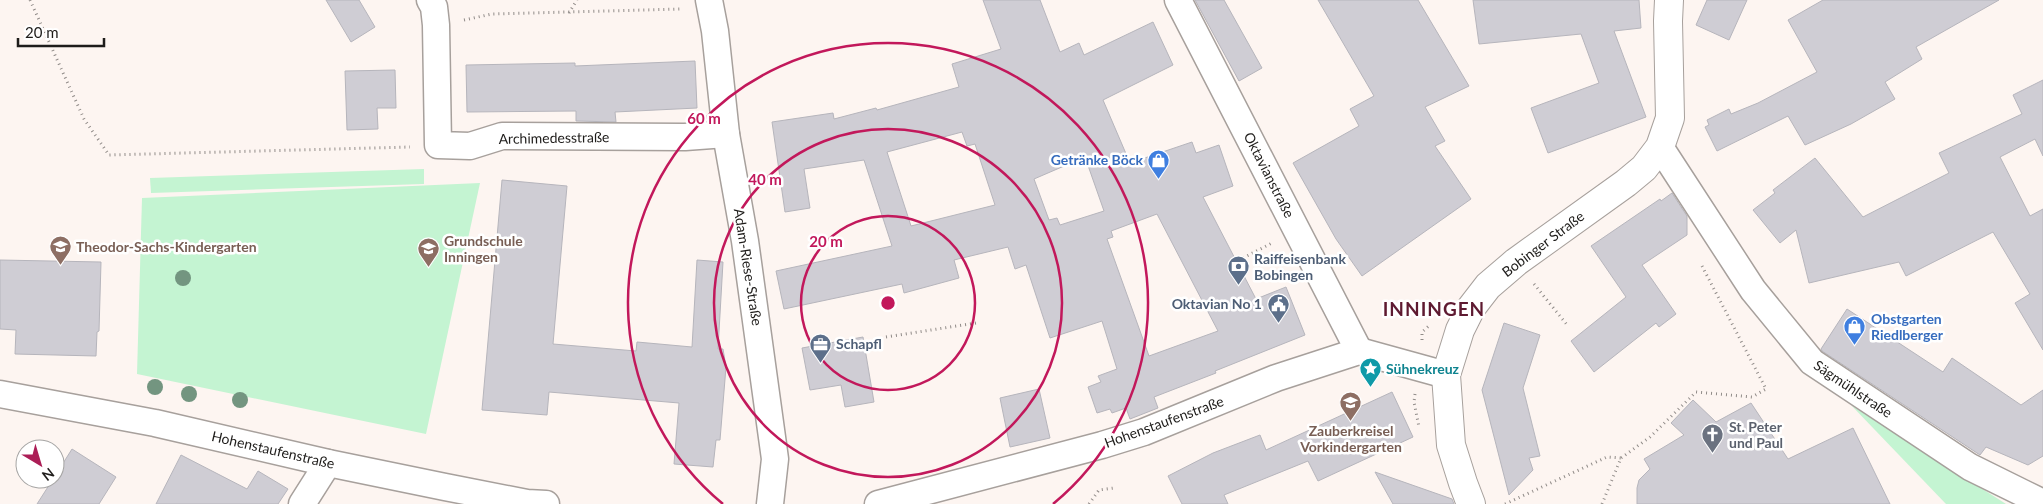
<svg xmlns="http://www.w3.org/2000/svg" width="2043" height="504" font-family="Lato,sans-serif">
<style>
.green{fill:#c4f4d2}
.building{fill:#cfcdd4;stroke:#b6b5bc;fill-rule:evenodd}
.lines{fill:none;stroke-linecap:round;stroke-linejoin:round}
.minor-casing{stroke:#a7a09c;stroke-width:29}
.secondary-casing{stroke:#a7a09c;stroke-width:30}
.path{stroke:#908b88;stroke-width:3;stroke-dasharray:1 4;stroke-linecap:butt}
.minor{stroke:#fff;stroke-width:26}
.secondary{stroke:#fff;stroke-width:28}
.tree{fill:#739580}
.ring{fill:none;stroke:#c2185b;stroke-width:2.5}
.labels{text-anchor:middle;stroke-width:5;stroke-linejoin:round;paint-order:stroke}
.street-label{font-size:14px;fill:#1e1c1a;stroke:#fff}
.shop-label{font-size:14px;font-weight:bold;fill:#366cbe;stroke:#fff;text-anchor:end}
.education-label{font-size:14px;font-weight:bold;fill:#785e54;stroke:#fff;text-anchor:start}
.service-label{font-size:14px;font-weight:bold;fill:#4e5e75;stroke:#fff;text-anchor:start}
.culture-label{font-size:14px;font-weight:bold;fill:#0d838f;stroke:#fff;text-anchor:start}
.worship-label{font-size:14px;font-weight:bold;fill:#5b616d;stroke:#fff;text-anchor:start}
.district-label{font-size:19px;font-weight:bold;letter-spacing:1px;fill:#5e1a31;stroke:#fff}
.centre{fill:#c2185b;stroke:#fff;stroke-width:2.5}
.ring-label{font-size:15px;text-anchor:middle;font-weight:bold;fill:#c2185b;stroke:#fff;stroke-width:5;stroke-linejoin:round;paint-order:stroke}
</style>
<rect width="100%" height="100%" fill="#fdf5f1"/>
<!-- green -->
<g class="green">
<path d="M424,169v15l-273,9 -1,-15z"/>
<path d="M480,183l-54,251 -289,-60 5,-176z"/>
<path d="M1851,405l155,99h-60z"/>
</g>
<!-- building -->
<g class="building">
<path d="M326,0h33l16,27 -24,15z"/>
<path d="M983,0h57l20,52 19,-9 5,12 69,-33 20,43 -70,35 27,63 62,-21 4,11 23,-8 14,41 -30,11 53,102 30,-12 19,48 -90,36 1,2 -62,24 4,11 -28,11 -4,-11 -14,5 -2,-4 -13,4 -9,-26 13,-5 -3,-6 19,-7 -15,-48 -52,17 -24,-73 -11,4 -7,-22 -54,13 5,18 -55,15 -2,-9 -118,25 -8,-38 116,-25 -28,-86 -60,9 6,39 -25,4 -13,-90 61,-9 1,6 42,-11 1,2 82,-23 -7,-23 49,-15zM962,132l5,14 8,-2 20,61 -84,21 -24,-74zM1085,157l19,54 -44,14 -3,-7 -8,2 -15,-41zM1157,214l61,117 -69,25 -42,-117 6,-2 -2,-6z"/>
<path d="M1195,0h29l38,68 -23,13z"/>
<path d="M1318,0h100l51,86 -44,21 20,34 -10,5 36,53 -109,77 -26,-37 -43,-76 66,-37 -9,-17 24,-13z"/>
<path d="M1473,0h166l2,28 -27,3 32,86 -98,36 -17,-45 68,-25 -18,-49 -102,10z"/>
<path d="M1707,0h40l-18,40 -33,-15z"/>
<path d="M1823,0h176l-83,47 6,12 -37,23 10,17 -44,25 -46,21 -17,-29 -71,35 -12,-24 4,-2 -2,-5 22,-11 2,5 27,-11 59,-31 -29,-52z"/>
<path d="M695,61l2,47 -82,4 1,10 -40,-1v-10l-109,1 -1,-47 109,-2v3z"/>
<path d="M395,70l1,38h-19l1,21 -31,1 -2,-59z"/>
<path d="M2043,80v76l-8,-17 -35,18 30,59 13,-7v141l-28,-47 15,-9 -37,-62 -87,44 -7,-14 -90,21 -13,-53 -16,13 -27,-33 22,-17 -2,-3 42,-32 48,59 86,-44 -10,-20 83,-39 -9,-19z"/>
<path d="M502,180l65,6 -14,158 83,7 1,-9 55,5 5,-87 26,2 -5,87h5l3,18 -6,73h-4l-3,27 -39,-3 5,-61 -130,-11 -2,23 -65,-5z"/>
<path d="M1672,193l15,23v19l-45,30 34,49 -17,13 -3,-4 -62,49 -23,-31 55,-44 -35,-51 69,-47 1,2z"/>
<path d="M0,260l101,2 -2,69 -2,1 -1,24 -81,-2 1,-24 -16,-1z"/>
<path d="M1847,309l96,63 9,-14 69,47 22,-15v66l-15,9 -42,-18 -6,8 -158,-104 -1,-2z"/>
<path d="M1504,323l36,12 -17,53 17,68 -11,2 4,12 -24,25 -27,-105z"/>
<path d="M863,337l11,65 -29,5 -4,-22 -31,5 -8,-42z"/>
<path d="M1039,389l11,49 -40,9 -10,-49z"/>
<path d="M1392,392l21,45 -95,44 -10,-20 -84,34 4,9h-46l-14,-28 45,-23 47,-18 6,15z"/>
<path d="M1693,400l23,22 35,-19 37,56 65,-31 37,76h-253v-16l2,-8 11,-11 -6,-10 40,-24 -13,-12z"/>
<path d="M72,449l44,28 -17,27h-62l16,-25h2v-3z"/>
<path d="M181,455l66,34 11,-18 30,18 -10,15h-122z"/>
<path d="M1375,472l77,27 2,5h-61z"/>
</g>
<g class="lines">
<defs>
<g id="minor">
<path d="M430,0l4,7 2,18 2,120 32,1 32,-10 183,1 41,-3"/>
<path d="M709,0l6,31 11,103 19,107 30,218 -5,45"/>
<path d="M1178,0l181,351"/>
<path d="M1660,147l93,143 59,72 158,105 73,36"/>
<path d="M0,394l155,29 173,40 117,24 82,16 19,1"/>
<path d="M302,504l26,-41"/>
<path d="M878,504l224,-59 42,-13 132,-54 83,-27 87,24"/>
</g>
<path id="secondary" d="M1471,504l-8,-21 -12,-38 -5,-70 14,-45 11,-22 17,-22 28,-24 110,-79 18,-15 16,-21 10,-29 -2,-97 1,-21"/>
</defs>
<!-- minor casing -->
<use href="#minor" class="minor-casing"/>
<!-- secondary casing -->
<use href="#secondary" class="secondary-casing"/>
<!-- path -->
<g class="path">
<path d="M30,0l54,119 25,36 301,-8"/>
<path d="M569,13l8,-13"/>
<path d="M464,20l28,-6 190,-5"/>
<path d="M1243,258l29,-15"/>
<path d="M1534,284l34,42"/>
<path d="M886,337l90,-14"/>
<path d="M1422,340v-8l8,-7"/>
<path d="M1415,394l-1,8 5,25"/>
<path d="M1089,504l10,-14 15,-2"/>
<path d="M1505,504l102,-47 14,1"/>
<path d="M1602,504l19,-46 29,-21 46,-45 56,5 14,-8 -64,-123"/>
</g>
<!-- minor -->
<use href="#minor" class="minor"/>
<!-- secondary -->
<use href="#secondary" class="secondary"/>
</g>
<!-- trees -->
<g class="tree">
<circle cx="183" cy="278" r="8"/>
<circle cx="155" cy="387" r="8"/>
<circle cx="189" cy="394" r="8"/>
<circle cx="240" cy="400" r="8"/>
</g>
<!-- distance rings -->
<g class="ring">
<circle cx="888" cy="303" r="87"/>
<circle cx="888" cy="303" r="174"/>
<path d="M723 504A260 260 0 1 1 1053 504"/>
</g>
<!-- icons -->
<defs>
<symbol id="shop-pin" viewBox="-11 -11 22 30"><path d="M0 17L-7.5 6A9.5 9.5 0 1 1 7.5 6Z" fill="#3f7fe0" stroke="#fff"/><path d="M-5-2.5h2.3a2.7 3.5 0 0 1 5.4 0H5L5.5 6h-11ZM-1.5-2.5h3a1.5 2.3 0 0 0-3 0Z" fill="#fff"/></symbol>
<symbol id="school-pin" viewBox="-11 -11 22 30"><path d="M0 17L-7.5 6A9.5 9.5 0 1 1 7.5 6Z" fill="#8d6e63" stroke="#fff"/><path d="M0-5L7-2L0 1L-7-2ZM-4 1L0 2.5L4 1V4Q0 6-4 4Z" fill="#fff"/></symbol>
<symbol id="bank-pin" viewBox="-11 -11 22 30"><path d="M0 17L-7.5 6A9.5 9.5 0 1 1 7.5 6Z" fill="#5c6f8a" stroke="#fff"/><path d="M-6-4H6V4H-6ZM0-2.3a2.3 2.3 0 1 0 0 4.6a2.3 2.3 0 1 0 0-4.6Z" fill="#fff"/></symbol>
<symbol id="civic-pin" viewBox="-11 -11 22 30"><path d="M0 17L-7.5 6A9.5 9.5 0 1 1 7.5 6Z" fill="#5c6f8a" stroke="#fff"/><path d="M-.6-6.5H3V-4.5H.6V-3L4-1V1h2V6H-6V1h2V-1L-.6-3ZM-1.2 2.5V6h2.4V2.5Z" fill="#fff"/></symbol>
<symbol id="office-pin" viewBox="-11 -11 22 30"><path d="M0 17L-7.5 6A9.5 9.5 0 1 1 7.5 6Z" fill="#5c6f8a" stroke="#fff"/><path d="M-6-3h4V-5.5h4V-3h4V5H-6ZM-1-4.5V-3h2v-1.5ZM-6 0V1H6V0Z" fill="#fff"/></symbol>
<symbol id="sight-pin" viewBox="-11 -11 22 30"><path d="M0 17L-7.5 6A9.5 9.5 0 1 1 7.5 6Z" fill="#0f9aa8" stroke="#fff"/><path d="M0-6L1.8-2.2L6-1.7L2.9 1.2L3.7 5.4L0 3.3L-3.7 5.4L-2.9 1.2L-6-1.7L-1.8-2.2Z" fill="#fff"/></symbol>
<symbol id="church-pin" viewBox="-11 -11 22 30"><path d="M0 17L-7.5 6A9.5 9.5 0 1 1 7.5 6Z" fill="#6b7280" stroke="#fff"/><path d="M-1.2-6h2.4v3.5h3.3v2.4h-3.3V6h-2.4V-.1h-3.3v-2.4h3.3Z" fill="#fff"/></symbol>
</defs>
<g fill-rule="evenodd">
<use href="#shop-pin" x="1146" y="148" width="25" height="34"/>
<use href="#school-pin" x="48" y="234" width="25" height="34"/>
<use href="#school-pin" x="416" y="236" width="25" height="34"/>
<use href="#bank-pin" x="1226" y="254" width="25" height="34"/>
<use href="#civic-pin" x="1266" y="292" width="25" height="34"/>
<use href="#shop-pin" x="1842" y="314" width="25" height="34"/>
<use href="#office-pin" x="808" y="332" width="25" height="34"/>
<use href="#sight-pin" x="1358" y="356" width="25" height="34"/>
<use href="#school-pin" x="1338" y="390" width="25" height="34"/>
<use href="#church-pin" x="1700" y="422" width="25" height="34"/>
</g>
<g class="labels">
<!-- street labels -->
<g class="street-label">
<text transform="translate(554 138) rotate(-1)" y="5">Archimedesstraße</text>
<text transform="translate(1269 175) rotate(63)" y="5">Oktavianstraße</text>
<text transform="translate(1543 244) rotate(-37)" y="5">Bobinger Straße</text>
<text transform="translate(748 267) rotate(81)" y="5">Adam-Riese-Straße</text>
<text transform="translate(1853 389) rotate(34)" y="5">Sägmühlstraße</text>
<text transform="translate(1164 422) rotate(-20)" y="5">Hohenstaufenstraße</text>
<text transform="translate(273 450) rotate(13)" y="5">Hohenstaufenstraße</text>
</g>
<!-- shop labels -->
<g class="shop-label">
<text x="1143" y="165">Getränke Böck</text>
<text x="1871" y="324" text-anchor="start">Obstgarten<tspan x="1871" dy="16">Riedlberger</tspan></text>
</g>
<!-- education labels -->
<g class="education-label">
<text x="444" y="246">Grundschule<tspan x="444" dy="16">Inningen</tspan></text>
<text x="76" y="252">Theodor-Sachs-Kindergarten</text>
<text x="1351" y="436" text-anchor="middle">Zauberkreisel<tspan x="1351" dy="16">Vorkindergarten</tspan></text>
</g>
<!-- service labels -->
<g class="service-label">
<text x="1254" y="264">Raiffeisenbank<tspan x="1254" dy="16">Bobingen</tspan></text>
<text x="1262" y="309" text-anchor="end">Oktavian No 1</text>
<text x="836" y="349">Schapfl</text>
</g>
<!-- culture labels -->
<g class="culture-label">
<text x="1386" y="374">Sühnekreuz</text>
</g>
<!-- worship labels -->
<g class="worship-label">
<text x="1729" y="432">St. Peter<tspan x="1729" dy="16">und Paul</tspan></text>
</g>
<!-- district labels -->
<g class="district-label">
<text x="1434" y="316">INNINGEN</text>
</g>
</g>
<circle cx="888" cy="303" r="8" class="centre"/>
<g class="ring-label">
<text x="704" y="124">60 m</text>
<text x="765" y="185">40 m</text>
<text x="826" y="247">20 m</text>
</g>
<!-- north arrow -->
<g transform="translate(40 464) rotate(142)"><circle r="24" fill="#ffffff" stroke="#a5a4a3"/>
<path d="M0-4L9 19L0 12L-9 19Z" fill="#ac1d56"/>
<text y="-8" font-size="14" font-weight="bold" text-anchor="middle" fill="#1e1c1a">N</text>
</g>
<!-- scale -->
<path d="M18 38v8h86v-8" fill="none" stroke="#1e1c1a" stroke-width="2.5"/>
<text x="25" y="38" font-size="15" fill="#1e1c1a" stroke="#ffffff" stroke-width="4" paint-order="stroke">20 m</text>
</svg>
